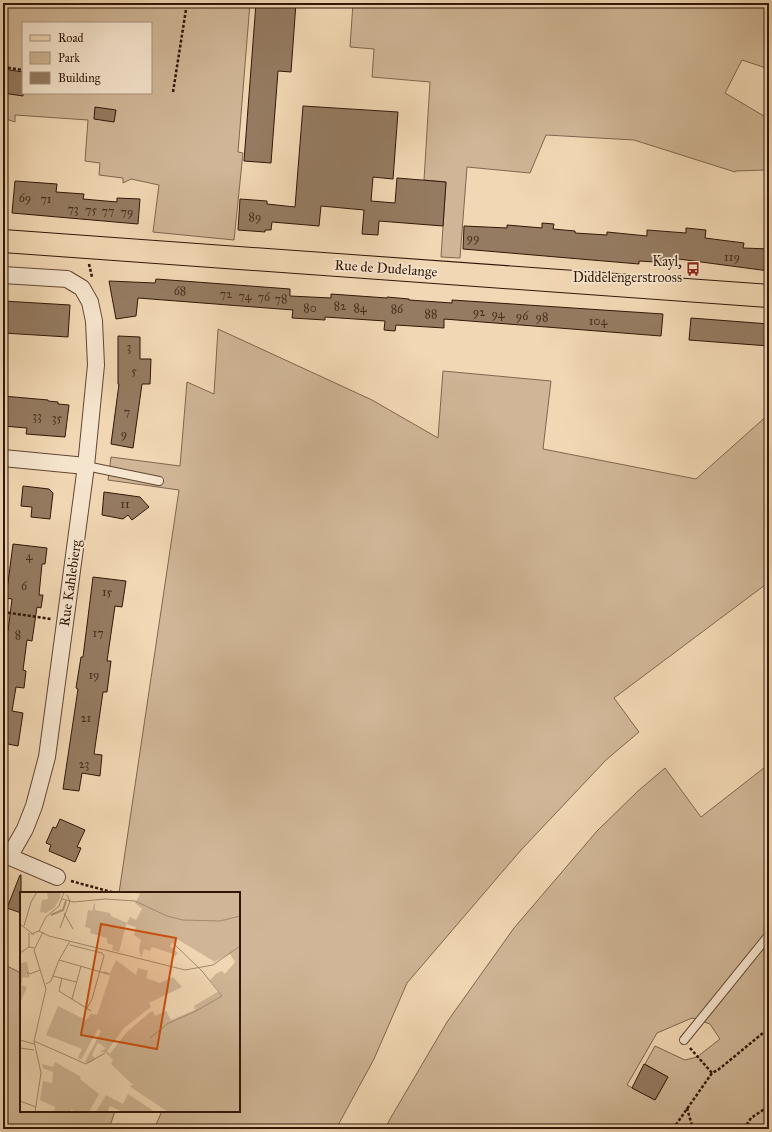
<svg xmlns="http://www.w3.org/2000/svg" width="772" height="1132" font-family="'IM FELL Great Primer',serif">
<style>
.green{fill:#d0b696;stroke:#80664f;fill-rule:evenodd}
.building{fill:#957b61;stroke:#311708}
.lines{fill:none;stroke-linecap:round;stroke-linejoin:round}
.lane-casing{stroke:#614733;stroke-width:10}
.street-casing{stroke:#614733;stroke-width:18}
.primary-casing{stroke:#311708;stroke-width:24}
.path{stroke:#311708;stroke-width:2.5;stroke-dasharray:3 2;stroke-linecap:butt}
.lane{stroke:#f6e5ce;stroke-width:8}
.street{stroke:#f6e5ce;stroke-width:16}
.primary{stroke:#f1d7b3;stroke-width:22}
.labels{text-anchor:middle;stroke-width:3.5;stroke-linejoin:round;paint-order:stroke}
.number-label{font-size:12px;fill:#4a301e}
.poi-label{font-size:14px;fill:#311708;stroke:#f6e5ce;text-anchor:end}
.street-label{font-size:14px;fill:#311708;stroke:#f6e5ce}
.inset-river{fill:none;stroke:#b09679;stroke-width:2}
.inset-road{fill:none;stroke:#a48a6f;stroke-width:1}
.view{fill:#cd4f0b;fill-opacity:0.15;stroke:#cd4f0b;stroke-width:2}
.inset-edge{fill:none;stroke:#311708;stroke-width:2}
</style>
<rect width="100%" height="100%" fill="#f1d7b3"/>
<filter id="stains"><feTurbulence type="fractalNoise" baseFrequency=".005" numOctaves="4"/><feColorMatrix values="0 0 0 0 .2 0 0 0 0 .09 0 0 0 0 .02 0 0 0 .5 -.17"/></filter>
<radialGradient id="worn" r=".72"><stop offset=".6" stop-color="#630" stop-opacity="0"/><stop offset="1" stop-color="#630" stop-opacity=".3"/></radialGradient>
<!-- green -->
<g class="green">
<path d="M3,3h247l-12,149 5,1 -9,87 -81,-8 6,-47 -28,-6 -8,4v-5l-24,-3 1,-12 -15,-2 3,-41 -73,-5v7l-12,-4zM23,23h128v70h-128z"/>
<path d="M353,3h416v69l-6,-5 -21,-7 -17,33 44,26v55l-4,-4 -29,1 -1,1 -101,-32 -88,-5 -16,38 -63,-6 -7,91 -19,-1 5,-75 -22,-2 6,-98 -58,-5 2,-28 -24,-2z"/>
<path d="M218,329l154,71 66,38 5,-67 108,10 -8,68 153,30 73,-65v168l-155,116 25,34 -33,28 -85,90 -114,133 -33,76 -38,70h-182l8,-18h77v-218h-120l60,-403 -71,-10 3,-23 69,9 7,-84 27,12z"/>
<path d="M769,764v365h-384l5,-10 57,-97 67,-94 83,-97 41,-40 27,-23 36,49zM692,1018l18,6 10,15 -23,18 -12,3 -30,-14 -10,18 23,13 -13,23 -28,-15 30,-52z"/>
<path d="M3,964l18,9v138h94l-6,18h-106z"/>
</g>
<!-- building -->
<g class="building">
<path d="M256,3h40l-5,69 -13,-1 -7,92 -27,-2z"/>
<path d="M3,69l20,3v24l-20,-3z"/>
<path d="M303,106l95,6 -5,67 -20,-2 -2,24 24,2 2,-25 49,4 -3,44 -64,-5 -1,14 -16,-1 2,-24 -43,-4 -2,20 -47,-4 -1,8h-6v2l-27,-2 2,-31 27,2v3l28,3z"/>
<path d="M95,107l21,3 -2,12 -20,-3z"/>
<path d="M15,181l42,3 -1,8 28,2 -1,5 34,3v-4l23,1 -2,25 -126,-11z"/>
<path d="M542,223l12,1 -1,5 22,2v2l32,2v-3l40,4v-6l39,3v-5l20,2 -1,8 39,5 -1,5 26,1v22l-98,-13v5l-32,-2v3l-176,-15 1,-23 43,2v-3l35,3z"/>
<path d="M156,279l134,10v7l41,2v-4l56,4v-1l22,2v1l43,3v-3l211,14 -2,22 -217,-17v9l-48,-3 -1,6 -11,-1 1,-9 -60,-4v3l-33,-2 1,-8 -155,-12 -2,18 -20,3 -7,-38 46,2z"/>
<path d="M3,301l67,4 -2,32 -65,-4z"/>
<path d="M691,318l78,6v22l-80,-6z"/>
<path d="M118,336l22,1v22h11l-1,25h-8l-9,64 -22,-4 8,-60h-1z"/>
<path d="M3,396l45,4v1l10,1v2l11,1 -4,32 -39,-3 1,-6 -24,-2z"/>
<path d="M23,486l26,3 4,4 -3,26 -19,-2 1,-10 -11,-1z"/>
<path d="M104,492l36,5 9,10 -17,13 -4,-5 -5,4 -21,-4z"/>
<path d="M13,544l34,4 -2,16h-3l-3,31h4l-2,13 -4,-1 -5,34 -5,-1 -4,30 3,1 -2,17 -8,-1 -4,24 11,2 -5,33 -15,-3v-113l5,1 4,-32 -6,-1z"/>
<path d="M93,577l33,4 -4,26 -7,-1 -8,55h4l-4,31h-4l-9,62 8,1 -2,21 -18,-3 -3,18 -16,-2 15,-100 -2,-1 5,-31h2z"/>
<path d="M60,819l25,11 -8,17 4,1 -6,14 -26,-11 2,-6 -5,-2 7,-16 3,1z"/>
<path d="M20,875h1v38l-14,-5z"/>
<path d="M644,1064l24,13 -13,23 -23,-12z"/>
</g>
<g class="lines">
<defs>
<g id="lane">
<path d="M86,466l73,15"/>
<path d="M684,1040l85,-105"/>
</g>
<g id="street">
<path d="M3,275l64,4 15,9 8,14 4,19 2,44 -10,101 -39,291 -13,49 -9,23 -16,28"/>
<path d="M3,458l83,8"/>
<path d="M3,854l54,23"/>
</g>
<path id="primary" d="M3,241l766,55"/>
</defs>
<!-- lane casing -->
<use href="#lane" class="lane-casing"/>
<!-- street casing -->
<use href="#street" class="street-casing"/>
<!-- primary casing -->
<use href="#primary" class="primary-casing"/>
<!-- path -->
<g class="path">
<path d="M3,67l20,3"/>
<path d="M173,92l14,-89"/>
<path d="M89,264l3,13"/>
<path d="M3,612l48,7"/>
<path d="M71,881l44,12"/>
<path d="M690,1048l22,25"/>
<path d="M687,1108l6,21"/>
<path d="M673,1129l39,-56 6,-3 51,-42"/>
<path d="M701,1129l7,-3 1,3"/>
<path d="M744,1129l7,-11 15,-10 3,-6"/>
</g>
<!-- lane -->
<use href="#lane" class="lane"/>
<!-- street -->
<use href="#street" class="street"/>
<!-- primary -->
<use href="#primary" class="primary"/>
</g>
<!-- icons -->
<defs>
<symbol id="bus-bare" viewBox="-9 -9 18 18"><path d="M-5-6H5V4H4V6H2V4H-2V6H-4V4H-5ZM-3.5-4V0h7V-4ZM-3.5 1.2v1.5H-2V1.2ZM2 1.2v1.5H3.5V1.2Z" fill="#8f2418" stroke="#f6e5ce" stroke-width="2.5" paint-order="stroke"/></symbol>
</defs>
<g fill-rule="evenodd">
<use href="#bus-bare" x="683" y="259" width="20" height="20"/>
</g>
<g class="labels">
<!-- number labels -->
<g class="number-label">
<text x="25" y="202">69</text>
<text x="46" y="203">71</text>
<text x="73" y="213">73</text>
<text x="91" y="214">75</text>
<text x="108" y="215">77</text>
<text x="127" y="216">79</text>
<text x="255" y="221">89</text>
<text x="473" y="242">99</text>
<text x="732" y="261">119</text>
<text x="180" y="295">68</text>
<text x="226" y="298">72</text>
<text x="245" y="300">74</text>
<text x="264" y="301">76</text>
<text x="281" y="303">78</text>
<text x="340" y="310">82</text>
<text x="310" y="312">80</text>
<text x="360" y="312">84</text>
<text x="397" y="313">86</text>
<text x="479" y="316">92</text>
<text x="431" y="318">88</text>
<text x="498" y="318">94</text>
<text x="522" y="320">96</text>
<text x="542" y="321">98</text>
<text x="598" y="325">104</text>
<text x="129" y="351">3</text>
<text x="134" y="375">5</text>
<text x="127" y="416">7</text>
<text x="37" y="420">33</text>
<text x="57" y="422">35</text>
<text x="124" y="438">9</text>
<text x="125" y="508">11</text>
<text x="29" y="560">4</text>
<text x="24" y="590">6</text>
<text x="107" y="596">15</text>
<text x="98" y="637">17</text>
<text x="18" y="639">8</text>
<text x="94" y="679">19</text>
<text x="86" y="722">21</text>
<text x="84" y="768">23</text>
</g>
<!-- poi labels -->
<g class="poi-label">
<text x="682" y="266">Kayl,<tspan x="682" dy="16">Diddelengerstrooss</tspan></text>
</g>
<!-- street labels -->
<g class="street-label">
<text transform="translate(386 268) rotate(4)" y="5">Rue de Dudelange</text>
<text transform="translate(70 583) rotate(-82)" y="5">Rue Kahlebierg</text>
</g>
</g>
<!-- overview -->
<g transform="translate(20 892)">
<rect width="220" height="220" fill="#f1d7b3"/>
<path d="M27,0h14l-1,6 -5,9 -9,6 -6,-1 2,-12 6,-1zM111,0h109v220h-72l-39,-26 -26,-20 26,20 4,-1 -22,-21 2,-4 -8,-8h-5l6,-4 -8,-5 -6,12 4,4 -7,4 -4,-1 16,-31 -3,-2 -17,31 -3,-2 4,-9 -36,-14 12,-29 28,14 5,-6 6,1 13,-39 -7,-3 1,-2 6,2 6,-13 20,15 2,-7 10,3 -2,7 14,5 13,-6 9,10 -33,16 2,4 -27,21 -17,23 3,3 17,-22 22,-19 4,-2 2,5 11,-5 5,9 24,-10 -1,-4 25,-15 -9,-11 7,-7 5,-2 3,3 10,-12 -5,-8 -18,9 3,-1 -38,-23 -1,6 -4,-2 -2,3 8,7 -4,4 -1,-3 -21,-7 -2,4 -6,-2 -3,9 -2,-9 2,-9 -7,-5 2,-8 -10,-3 -7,28 -7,-2 1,-5 -6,-2v-5l-17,-5 1,-4 -6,-2 3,-17 4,1 3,-10v9l15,3 1,3 16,7 3,-6 6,3 6,-11 -7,-6 5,-9zM7,70l2,10 -3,2 2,4 -5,-1 -2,8 6,2 -7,16v-40zM35,170l26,15 -1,2 19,15 -10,18h-14l-3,-3 -3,3h-15l1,-5 -15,-7 3,-19 9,2 1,-11 -10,-4 -1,-4 11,3zM108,202l27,18h-32l-13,-6 -3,6h-11l10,-17 17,9z" fill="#d0b696"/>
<path class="inset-river" d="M31,23l12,-5 3,-9"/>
<path class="inset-road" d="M42,7l12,3 31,-3 30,2 32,15 16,4 37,1 20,-5M44,21l9,16M0,32l14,11M4,34l7,-24 6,-10M40,36l10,-27 -3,-6M19,39l10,5 136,34 28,-5 27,-19M11,42l8,-3 7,-14 13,-11 5,-14M50,53l32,8 2,3 -12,43 -5,9M9,55v-14M0,61l9,-6 5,1M39,68l49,14M33,84l23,6M9,85l-2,-5 3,2 10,-4M42,86l-3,13 32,20M26,92l5,-3 8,-21 11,-19M52,107l9,-33M130,146l17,-14 29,-13 26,-15 -20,-25 -27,-26M0,148l14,4M14,149l52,23 19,-11M0,156l14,2M0,209l16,6M15,220l6,-39 -7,-32 12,-52 -12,-39 9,-18"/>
<path class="view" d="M81,32l75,14 -19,111 -76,-14z"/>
<rect width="220" height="220" class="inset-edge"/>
</g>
<!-- margin -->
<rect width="772" height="1132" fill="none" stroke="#f1d7b3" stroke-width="16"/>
<rect x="4" y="4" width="764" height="1124" fill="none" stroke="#311708" stroke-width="2"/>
<rect x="8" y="8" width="756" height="1116" fill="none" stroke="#311708"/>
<!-- legend -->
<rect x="22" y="22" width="130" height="72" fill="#f6e5ce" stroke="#a7937f"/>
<rect x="30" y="35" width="20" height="6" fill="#f1d7b3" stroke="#a7937f"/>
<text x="58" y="42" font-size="12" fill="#311708">Road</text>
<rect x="30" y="52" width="20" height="12" fill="#d0b696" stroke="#a7937f"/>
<text x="58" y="62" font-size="12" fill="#311708">Park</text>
<rect x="30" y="72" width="20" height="12" fill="#957b61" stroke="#a7937f"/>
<text x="58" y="82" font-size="12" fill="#311708">Building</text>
<rect width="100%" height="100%" filter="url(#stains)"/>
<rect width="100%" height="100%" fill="url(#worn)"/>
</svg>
